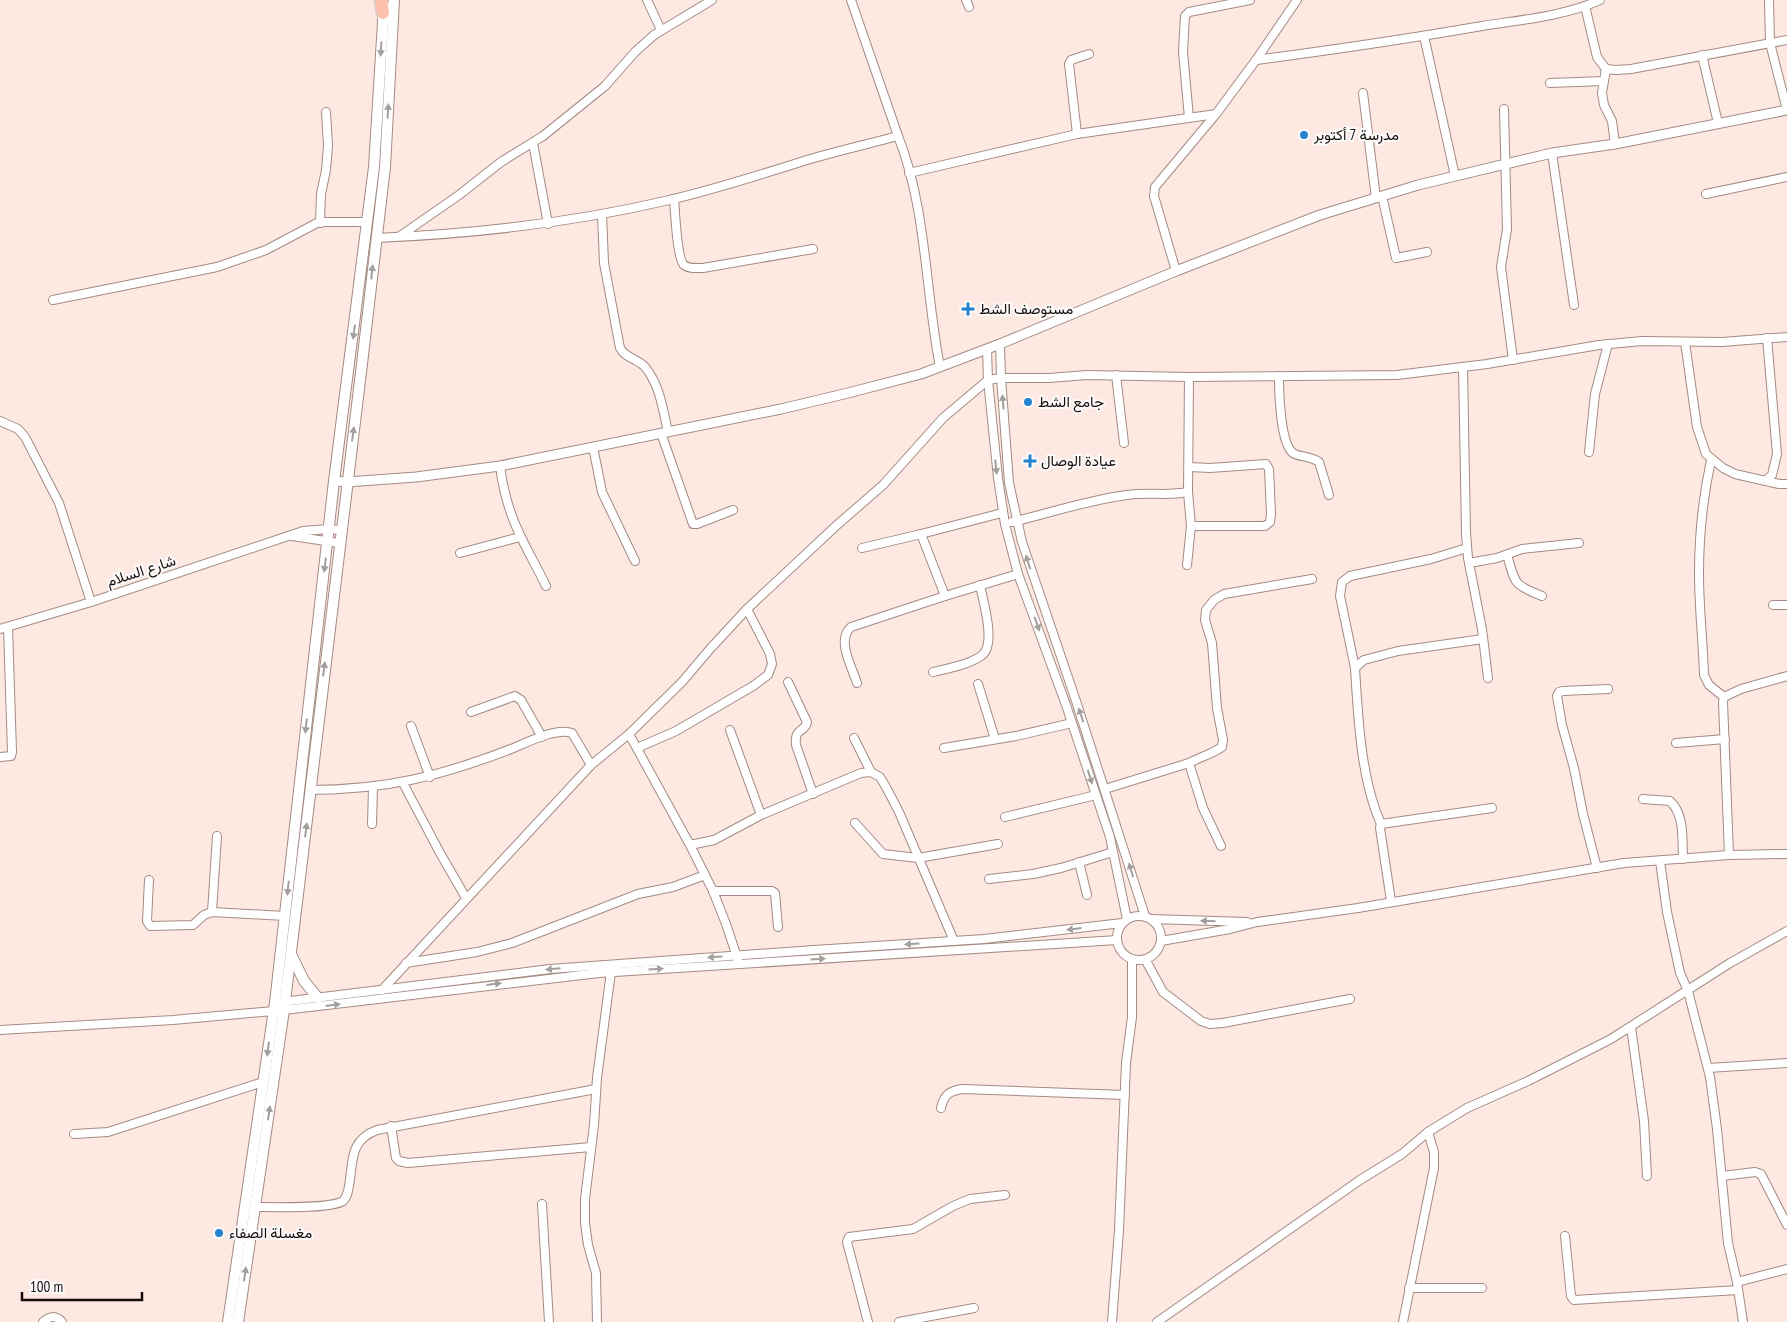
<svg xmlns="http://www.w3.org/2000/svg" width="1787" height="1322" font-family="'PT Sans Narrow',Vazirmatn,sans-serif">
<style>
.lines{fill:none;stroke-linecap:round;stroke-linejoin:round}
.minor-casing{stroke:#a38b83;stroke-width:10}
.tertiary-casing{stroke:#a38b83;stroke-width:11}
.secondary-casing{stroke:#a38b83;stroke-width:12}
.trunk-casing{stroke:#d1cfce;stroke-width:15}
.minor{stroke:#fff;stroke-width:8}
.tertiary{stroke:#fff;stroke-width:9}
.secondary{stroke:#fff;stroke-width:10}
.trunk{stroke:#fcc2ae;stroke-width:12}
.oneway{fill:#a39f9e}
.poi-dot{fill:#2482ce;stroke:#fbfbfb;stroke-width:2}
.labels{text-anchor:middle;stroke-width:4;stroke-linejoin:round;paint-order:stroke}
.poi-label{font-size:15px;fill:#180f0c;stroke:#fbfbfb;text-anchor:start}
.street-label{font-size:15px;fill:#180f0c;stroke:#fbfbfb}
</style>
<rect width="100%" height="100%" fill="#fee9e2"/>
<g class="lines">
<defs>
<g id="minor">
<path d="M647,0l14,30"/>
<path d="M851,0l47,136"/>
<path d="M966,0l3,7"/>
<path d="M1769,0l1,43 17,67"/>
<path d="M1585,6l12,51 9,12 10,1 15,-1 156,-29"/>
<path d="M1424,36l31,140"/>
<path d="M1702,55l16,68"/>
<path d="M1256,60c76,-10 151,-21 226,-34 38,-6 83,-10 118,-26"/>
<path d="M1606,69l-4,24 2,12 8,16 3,23"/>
<path d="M1550,83l54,-2"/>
<path d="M1363,93l13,105"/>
<path d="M1504,109l3,120 -6,38 12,93"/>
<path d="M1189,118l-6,-66 2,-36 4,-4 61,-12"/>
<path d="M1077,134l-8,-70 2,-4 18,-6"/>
<path d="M533,143l15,81"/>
<path d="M1552,153l22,152"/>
<path d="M909,173l168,-39 139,-20"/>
<path d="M1706,194l81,-17"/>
<path d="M1382,196l14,62 31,-6"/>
<path d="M674,199c1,11 3,60 10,66 5,4 12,3 19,3l110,-19"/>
<path d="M602,214l2,49 16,85c5,10 18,11 25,19 15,18 18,43 23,65"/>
<path d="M320,223l1,-29 5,-24 2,-24 -2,-34"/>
<path d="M400,236l59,-41 42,-33 42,-26 62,-50 30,-34 19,-17 58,-35"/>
<path d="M376,238c98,-4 194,-15 289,-37 48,-11 95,-26 142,-41 30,-9 61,-16 91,-24 29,73 27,155 42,231"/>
<path d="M1176,271l-22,-75 1,-9 61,-73 40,-54 41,-60"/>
<path d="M53,300l164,-33 49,-17 51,-27 8,-1h42"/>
<path d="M1685,342l12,85 9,27 17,14 12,6 44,10h8"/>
<path d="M1000,344l1,34 8,105 13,59 54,159 69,215"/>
<path d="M987,349l1,31 10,98 7,46 13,50 48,131 44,132 17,82"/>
<path d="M1463,367l3,166 2,25 14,71 6,49"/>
<path d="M1116,375l8,68"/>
<path d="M1279,376c0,15 1,67 14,77 6,4 17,3 26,9l10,33"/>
<path d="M0,421l18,8 7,8 34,66 32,99"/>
<path d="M661,433l32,91h4l36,-14"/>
<path d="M593,447l9,45 33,69"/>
<path d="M1589,452l6,-58 13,-50"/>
<path d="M1711,460c-8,37 -12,76 -12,114 0,34 4,67 5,101l5,10 15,12"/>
<path d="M500,466c3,24 10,49 21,71 8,17 17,32 25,49"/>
<path d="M1766,480l6,-5 5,-21 -10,-116"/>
<path d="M1188,492l3,34h74l5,-4 1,-8 -2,-45 -3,-5 -56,4 -21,-1"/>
<path d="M1012,522c38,-9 76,-22 115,-27 20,-3 42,1 61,-3l1,-115"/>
<path d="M292,536l47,7"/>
<path d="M862,548l59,-14"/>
<path d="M460,553l60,-16"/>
<path d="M1507,555c9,29 5,29 35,41"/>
<path d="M1469,563l28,-5 25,-9 57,-6"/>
<path d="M1187,565l4,-39"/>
<path d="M945,596l-24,-62 81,-21"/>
<path d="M1773,605h14"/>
<path d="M0,629l91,-27 212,-71 26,-2 12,1"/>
<path d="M1355,668l-15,-72 2,-14 8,-6 81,-17 36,-11"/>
<path d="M933,672c16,-4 35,-7 48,-16 16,-10 2,-55 -1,-71"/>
<path d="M788,682l19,40c-2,11 -13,5 -11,23l17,49"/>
<path d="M857,683c-5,-16 -21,-43 -6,-56l94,-31 73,-22"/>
<path d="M978,684l17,55"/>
<path d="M471,712l44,-16 6,4 21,37"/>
<path d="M411,726l19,51"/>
<path d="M730,730l31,85"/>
<path d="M629,734l61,111 23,46 13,33 12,36"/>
<path d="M854,738l17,34"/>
<path d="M1676,743l49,-4"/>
<path d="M637,748l39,-17 77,-45 15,-11 4,-11 -2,-10 -23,-45"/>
<path d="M944,748l72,-12 56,-13"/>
<path d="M0,757l11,-1 1,-4 -4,-125"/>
<path d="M1189,763c9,-5 25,-10 33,-16l1,-7 -6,-32 -5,-65 -7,-23 1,-10 8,-10 10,-6 88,-15"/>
<path d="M403,783l37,70 26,45"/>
<path d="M1105,789l84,-26 14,45 18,38"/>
<path d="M310,790c75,0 131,-14 201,-41 15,-6 45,-22 61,-16l19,32"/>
<path d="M1643,799l27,2c15,14 12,38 13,58"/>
<path d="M1005,817l91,-22"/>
<path d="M855,823l28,31 35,4 80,-14"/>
<path d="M372,824l1,-37"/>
<path d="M1381,824c-20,-44 -23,-107 -26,-156l9,-8 34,-9 85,-12"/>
<path d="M690,845l24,-5 47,-25 100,-42 10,-1 9,5 7,12 12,23 55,129"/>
<path d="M1729,855l-6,-153 1,-5 17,-8 46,-13"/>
<path d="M1660,861l7,51 13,61 8,18 22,86 7,52 11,114 9,39 6,40"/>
<path d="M1079,862l8,33"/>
<path d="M1597,868l-14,-54 -9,-46 -12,-43 -5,-29 2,-4 4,-1 45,-2"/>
<path d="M989,879l44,-5 28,-6 52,-16"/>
<path d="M149,880l-2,41 3,5 43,-1 11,-10 8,-3 73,4"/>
<path d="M713,891h59l3,2 3,34"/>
<path d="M1391,901l-11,-73 1,-4 111,-16"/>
<path d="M212,912l5,-76"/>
<circle cx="1139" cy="938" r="22"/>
<path d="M1151,919l96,3"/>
<path d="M1161,941l69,-12 27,-7 101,-14 266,-45 105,-8 58,-1"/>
<path d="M1145,959l18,33 38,29 9,3 13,-1 127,-24"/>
<path d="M406,963l71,-11 35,-9 126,-49 35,-7 32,-12"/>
<path d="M382,990l209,-225 38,-31 53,-52 28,-33 37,-40 90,-84 46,-40 60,-67 45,-38 13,-2h48l38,-3 102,2 208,-2 90,-11 112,-19 43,-4 80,1 65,-5"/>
<path d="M282,1002l268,-33 264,-19 170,-11 138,-16"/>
<path d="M1631,1027l13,94 3,55"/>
<path d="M0,1030l173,-10 111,-10 315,-37 518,-33"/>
<path d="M1708,1068l79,-5"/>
<path d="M941,1108c3,-13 8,-17 21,-19l163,6"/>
<path d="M391,1126l5,32 3,3 9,2 183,-16"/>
<path d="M74,1134l34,-2 155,-50"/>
<path d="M1722,1176l33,-4 6,2 26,51"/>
<path d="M542,1204l7,118"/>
<path d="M255,1207c17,0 76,2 88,-6 3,-3 4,-6 5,-10 6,-26 -1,-50 29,-61l219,-41"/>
<path d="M1565,1236l6,60 3,4 164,-10"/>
<path d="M1737,1282l50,-13"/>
<path d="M1409,1288h73"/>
<path d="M43,1322c6,-6 13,-7 19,0"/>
<path d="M597,1322l-1,-49 -8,-28 -3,-22v-24l9,-74 3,-47 14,-106"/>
<path d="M868,1322l-21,-80 2,-5 64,-8 40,-23 17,-7 35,-4"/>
<path d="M899,1322l75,-14"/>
<path d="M1112,1322l7,-92 7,-167 6,-46v-58"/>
<path d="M1157,1322l203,-142 42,-26 26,-22 39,-24 61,-27 83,-42 119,-76 57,-32"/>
<path d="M1403,1322l31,-154v-16l-6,-20"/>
</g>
<path id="tertiary" d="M334,481l13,1 69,-5 84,-11 281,-57 67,-16 73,-19 79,-30 176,-73 144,-56 98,-30 134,-32 63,-9 172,-34"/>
<g id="secondary">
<path d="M291,954l13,27 14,17"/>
<path d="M228,1322l47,-319 59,-522 40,-314 10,-161"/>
<path d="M238,1322l46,-312 78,-646 23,-197 9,-167"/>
</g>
<path id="trunk" d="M381,0l2,13"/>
</defs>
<!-- minor casing -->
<use href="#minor" class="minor-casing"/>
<!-- tertiary casing -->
<use href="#tertiary" class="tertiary-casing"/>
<!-- secondary casing -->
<use href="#secondary" class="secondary-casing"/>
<!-- trunk casing -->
<use href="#trunk" class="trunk-casing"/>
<!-- minor -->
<use href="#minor" class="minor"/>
<!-- tertiary -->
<use href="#tertiary" class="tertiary"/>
<!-- secondary -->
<use href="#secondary" class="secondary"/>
<!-- trunk -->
<use href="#trunk" class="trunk"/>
</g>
<!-- one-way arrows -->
<defs><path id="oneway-solid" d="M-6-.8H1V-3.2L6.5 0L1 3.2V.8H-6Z" transform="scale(1.25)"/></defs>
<g class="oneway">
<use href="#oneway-solid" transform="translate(381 49) rotate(93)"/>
<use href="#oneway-solid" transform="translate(388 111) rotate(-87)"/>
<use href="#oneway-solid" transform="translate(372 272) rotate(-84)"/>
<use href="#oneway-solid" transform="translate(354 332) rotate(97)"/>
<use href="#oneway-solid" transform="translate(1003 402) rotate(-95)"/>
<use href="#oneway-solid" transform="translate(353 434) rotate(-83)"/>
<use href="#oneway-solid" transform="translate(996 467) rotate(84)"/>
<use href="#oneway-solid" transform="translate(1028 562) rotate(-108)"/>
<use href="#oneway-solid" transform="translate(325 565) rotate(97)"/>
<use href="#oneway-solid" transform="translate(1037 624) rotate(70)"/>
<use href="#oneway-solid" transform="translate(324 669) rotate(-83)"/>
<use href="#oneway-solid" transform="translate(1081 715) rotate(-108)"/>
<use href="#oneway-solid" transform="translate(306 726) rotate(96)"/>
<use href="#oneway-solid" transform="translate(1090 777) rotate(72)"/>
<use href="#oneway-solid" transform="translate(306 830) rotate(-83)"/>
<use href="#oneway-solid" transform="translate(1131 870) rotate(-107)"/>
<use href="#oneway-solid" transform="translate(288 888) rotate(96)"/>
<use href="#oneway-solid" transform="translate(1208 921) rotate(-178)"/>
<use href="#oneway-solid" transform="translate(1074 929) rotate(173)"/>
<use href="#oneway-solid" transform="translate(912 944) rotate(176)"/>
<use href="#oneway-solid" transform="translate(715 957) rotate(176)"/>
<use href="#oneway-solid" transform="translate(818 959) rotate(-4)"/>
<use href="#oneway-solid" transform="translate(553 969) rotate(175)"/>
<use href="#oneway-solid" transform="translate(656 969) rotate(-4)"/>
<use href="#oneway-solid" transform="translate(494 984) rotate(-7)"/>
<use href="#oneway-solid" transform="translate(333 1005) rotate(-7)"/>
<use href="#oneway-solid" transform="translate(268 1049) rotate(98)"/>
<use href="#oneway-solid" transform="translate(269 1113) rotate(-82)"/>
<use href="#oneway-solid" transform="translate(245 1274) rotate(-82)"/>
</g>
<!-- markers -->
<g class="poi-dot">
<circle cx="1304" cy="135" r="5"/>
<path d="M965.5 301.5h5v5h5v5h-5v5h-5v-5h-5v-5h5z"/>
<circle cx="1028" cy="402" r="5"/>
<path d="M1027.5 453.5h5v5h5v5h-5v5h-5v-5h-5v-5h5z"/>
<circle cx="219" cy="1233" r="5"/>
</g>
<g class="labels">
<!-- poi labels -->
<g class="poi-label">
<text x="1314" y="140">مدرسة 7 أكتوبر</text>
<text x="979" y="314">مستوصف الشط</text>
<text x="1038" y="407">جامع الشط</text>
<text x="1041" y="466">عيادة الوصال</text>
<text x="229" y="1238">مغسلة الصفاء</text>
</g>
<!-- street labels -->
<g class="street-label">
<text transform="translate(141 571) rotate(-18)" y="5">شارع السلام</text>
</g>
</g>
<!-- scale -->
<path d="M22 1292v8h120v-8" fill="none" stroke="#180f0c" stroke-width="2.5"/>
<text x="30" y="1292" font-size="15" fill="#180f0c" stroke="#fbfbfb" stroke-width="4" paint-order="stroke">100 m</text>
</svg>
